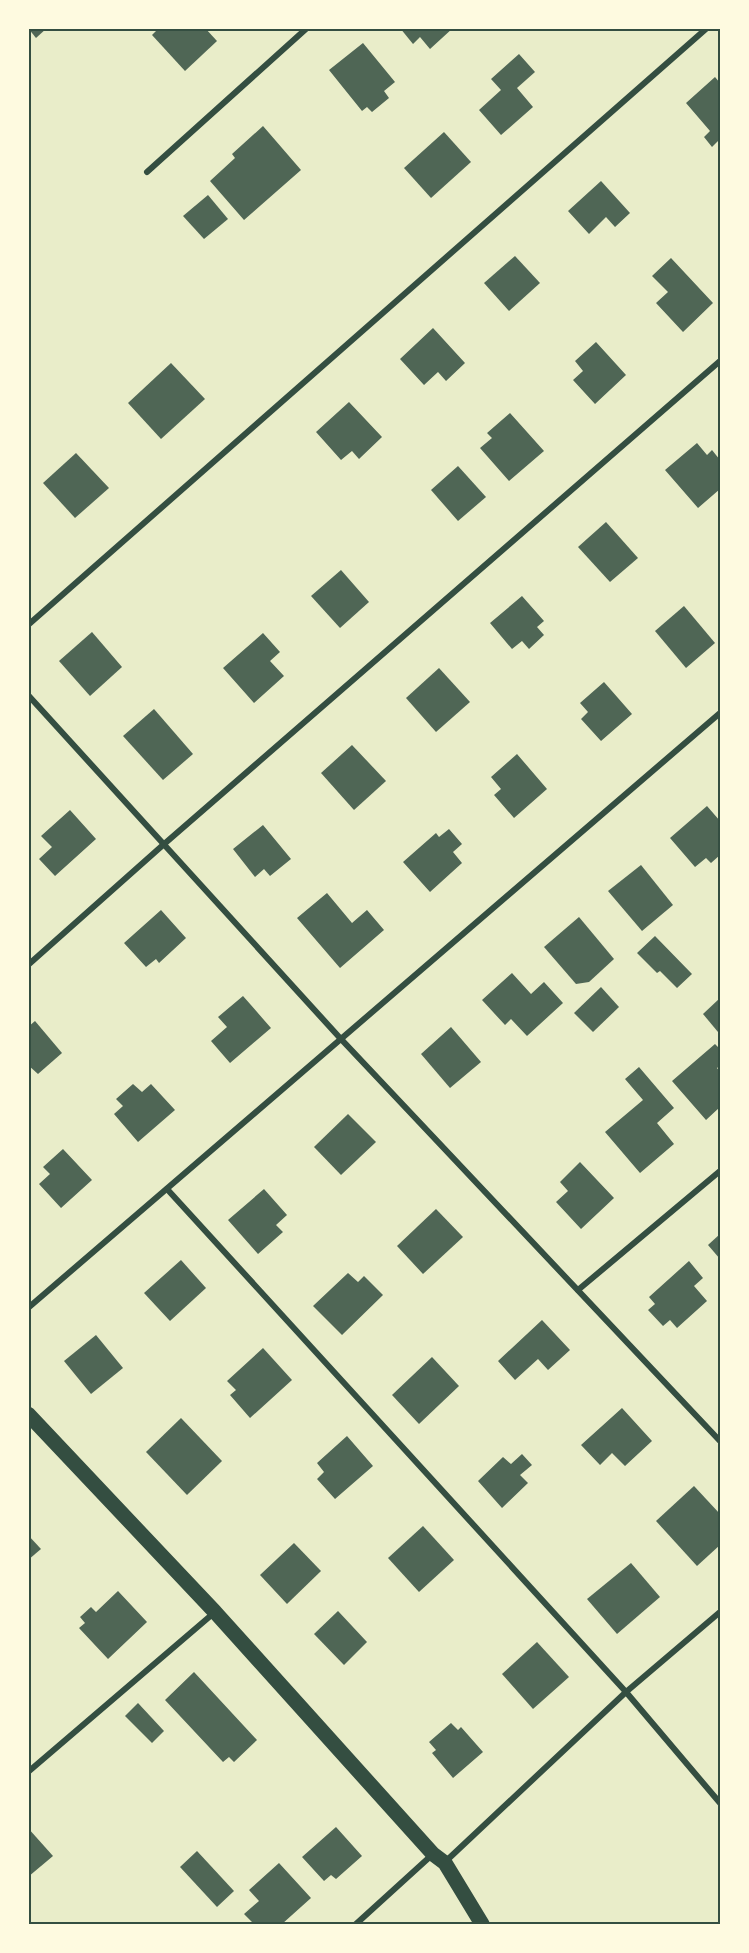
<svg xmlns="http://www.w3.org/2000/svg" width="749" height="1953" font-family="'Fira Sans Condensed',sans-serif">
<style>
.building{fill:#4f6655}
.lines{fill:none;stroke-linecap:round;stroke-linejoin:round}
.minor{stroke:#344e41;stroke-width:6}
.primary{stroke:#344e41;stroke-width:15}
.neatline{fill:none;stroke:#344e41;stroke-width:2}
</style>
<rect width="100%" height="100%" fill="#e9edc9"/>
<!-- building -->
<g class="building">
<path d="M28,28h19l-11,10z"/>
<path d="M159,28h46l12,13 -32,30 -33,-36z"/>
<path d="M400,28h53l-23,21 -10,-12 -7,7z"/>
<path d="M363,43l32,39 -11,9 5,7 -17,14 -5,-5 -5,4 -33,-41z"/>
<path d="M519,54l16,18 -18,16 16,19 -32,28 -22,-25 22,-20 -10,-11z"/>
<path d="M715,77l5,6v56l-8,8 -8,-10 6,-6 -24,-28z"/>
<path d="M263,126l38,44 -57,50 -34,-39 25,-23 -3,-4z"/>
<path d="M444,132l27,30 -40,36 -27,-30z"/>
<path d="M601,181l29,32 -15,14 -9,-10 -17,17 -21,-23z"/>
<path d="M208,195l20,24 -24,20 -21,-23z"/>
<path d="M515,256l25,27 -31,28 -25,-28z"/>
<path d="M671,258l42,45 -30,29 -27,-29 12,-11 -16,-16z"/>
<path d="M433,328l32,35 -19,18 -8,-9 -14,13 -24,-26z"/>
<path d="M596,342l30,33 -31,29 -22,-24 10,-9 -8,-10z"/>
<path d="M171,363l34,36 -44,40 -33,-36z"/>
<path d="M349,402l33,35 -23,22 -7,-8 -11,9 -25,-28z"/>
<path d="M510,413l34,38 -35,30 -29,-33 12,-10 -5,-5z"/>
<path d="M697,443l10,12 5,-5 8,10v11l-1,2 1,2v14l-22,19 -33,-38z"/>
<path d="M76,453l33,35 -34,30 -32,-35z"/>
<path d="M458,466l28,31 -28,24 -27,-31z"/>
<path d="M606,522l32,36 -28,24 -32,-35z"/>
<path d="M341,570l28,32 -29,26 -29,-32z"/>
<path d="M522,596l22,25 -7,6 7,8 -15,14 -7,-8 -10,8 -22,-26z"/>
<path d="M684,606l31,37 -29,25 -31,-37z"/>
<path d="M92,632l30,35 -32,29 -31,-35z"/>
<path d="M263,633l17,19 -10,9 14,15 -30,27 -31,-35z"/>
<path d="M439,668l31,34 -34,30 -30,-34z"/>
<path d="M604,682l28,32 -31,27 -20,-22 7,-7 -8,-9z"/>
<path d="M154,709l39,45 -30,26 -40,-44z"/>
<path d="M352,745l34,36 -32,29 -33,-37z"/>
<path d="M517,754l30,35 -33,29 -20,-23 7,-6 -10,-12z"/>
<path d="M707,806l13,15v34l-9,8 -5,-5 -11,9 -25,-29z"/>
<path d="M70,810l26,29 -41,37 -16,-17 13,-12 -11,-11z"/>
<path d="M263,825l28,34 -21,17 -6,-7 -9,8 -22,-28z"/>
<path d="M449,829l13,15 -9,8 9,11 -32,29 -27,-30 33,-29 3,4z"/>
<path d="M641,865l32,40 -31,26 -34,-40z"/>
<path d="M327,893l25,30 15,-13 17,20 -44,38 -43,-50z"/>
<path d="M161,910l25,28 -27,25 -3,-4 -10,8 -22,-24z"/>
<path d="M579,917l35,42 -25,23 -13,2 -32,-37z"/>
<path d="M655,936l37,38 -15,14 -17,-17 -3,2 -20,-20z"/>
<path d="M512,973l19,21 13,-12 19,21 -36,33 -16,-17 -6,6 -23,-25z"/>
<path d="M601,987l18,20 -26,25 -19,-19z"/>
<path d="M243,996l28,32 -41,35 -19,-22 16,-14 -9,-10z"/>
<path d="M720,998v32l-2,2 -15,-18z"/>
<path d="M35,1021l27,32 -24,21 -10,-9v-38z"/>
<path d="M451,1027l30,35 -31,26 -29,-34z"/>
<path d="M715,1044l5,5v17l-3,2 3,4v35l-14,13 -34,-39z"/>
<path d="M639,1067l35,41 -17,15 17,21 -34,29 -35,-41 38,-32 -18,-21z"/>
<path d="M133,1084l9,8 9,-8 24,26 -37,32 -24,-28 9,-8 -7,-7z"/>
<path d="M348,1114l28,28 -35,33 -27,-28z"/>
<path d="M63,1149l29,31 -31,28 -22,-24 11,-10 -7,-7z"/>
<path d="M580,1162l34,36 -33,31 -25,-27 12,-11 -8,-9z"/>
<path d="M264,1189l23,26 -11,10 7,7 -25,22 -30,-34z"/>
<path d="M436,1209l27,28 -40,37 -26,-28z"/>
<path d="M720,1234v25l-12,-14z"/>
<path d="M181,1260l25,28 -36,33 -26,-28z"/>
<path d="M689,1261l14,17 -9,8 13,15 -30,27 -7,-8 -7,6 -15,-16 7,-6 -6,-7z"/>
<path d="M348,1273l10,9 6,-6 19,19 -41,40 -29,-29z"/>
<path d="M542,1320l28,30 -22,20 -10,-11 -23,21 -17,-19z"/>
<path d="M96,1335l27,33 -32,26 -27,-33z"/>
<path d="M263,1348l29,32 -42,38 -20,-23 6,-5 -9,-9z"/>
<path d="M432,1357l27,29 -40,38 -27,-29z"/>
<path d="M622,1408l30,33 -27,25 -13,-13 -12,12 -19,-20z"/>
<path d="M181,1418l41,43 -35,34 -41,-43z"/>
<path d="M347,1436l26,30 -38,33 -18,-20 7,-7 -7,-9z"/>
<path d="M522,1454l10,11 -12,10 8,8 -26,25 -24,-27 25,-24 8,7z"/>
<path d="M694,1486l26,28v31l-23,21 -41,-45z"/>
<path d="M423,1526l31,34 -35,32 -31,-34z"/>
<path d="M28,1535l13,14 -13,11z"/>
<path d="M294,1543l27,28 -34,33 -27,-29z"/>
<path d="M631,1563l29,34 -43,37 -30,-35z"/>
<path d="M118,1591l29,31 -39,37 -29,-31 6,-5 -5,-6 11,-10 5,5z"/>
<path d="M338,1611l29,31 -23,23 -30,-31z"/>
<path d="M537,1642l32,35 -36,32 -31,-35z"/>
<path d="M194,1672l63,68 -23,22 -5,-5 -6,5 -58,-62z"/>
<path d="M138,1703l26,28 -12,12 -27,-27z"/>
<path d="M451,1723l7,7 3,-3 22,25 -30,26 -21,-25 4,-3 -7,-8z"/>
<path d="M336,1827l26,29 -26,23 -5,-4 -7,6 -22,-24z"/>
<path d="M28,1828l25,28 -25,21z"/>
<path d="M197,1851l37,40 -17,16 -37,-40z"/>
<path d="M279,1863l32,35 -29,26h-28l-10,-10 15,-13 -10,-11z"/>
</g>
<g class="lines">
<!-- minor -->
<g class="minor">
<path d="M147,172l160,-144"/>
<path d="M28,625l679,-597"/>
<path d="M28,695l312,343 380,403"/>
<path d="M28,965l135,-120 557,-484"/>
<path d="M167,1189l459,503 94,111"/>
<path d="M578,1290l142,-119"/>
<path d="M28,1308l692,-595"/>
<path d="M28,1772l187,-160"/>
<path d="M445,1862l181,-170 94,-80"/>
<path d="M356,1924l77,-70"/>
</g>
<!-- primary -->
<path class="primary" d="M28,1414l187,198 218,242 12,9 37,61"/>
</g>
<!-- border -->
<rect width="749" height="1953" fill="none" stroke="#fefae0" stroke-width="60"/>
<rect x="30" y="30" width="689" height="1893" class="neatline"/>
</svg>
